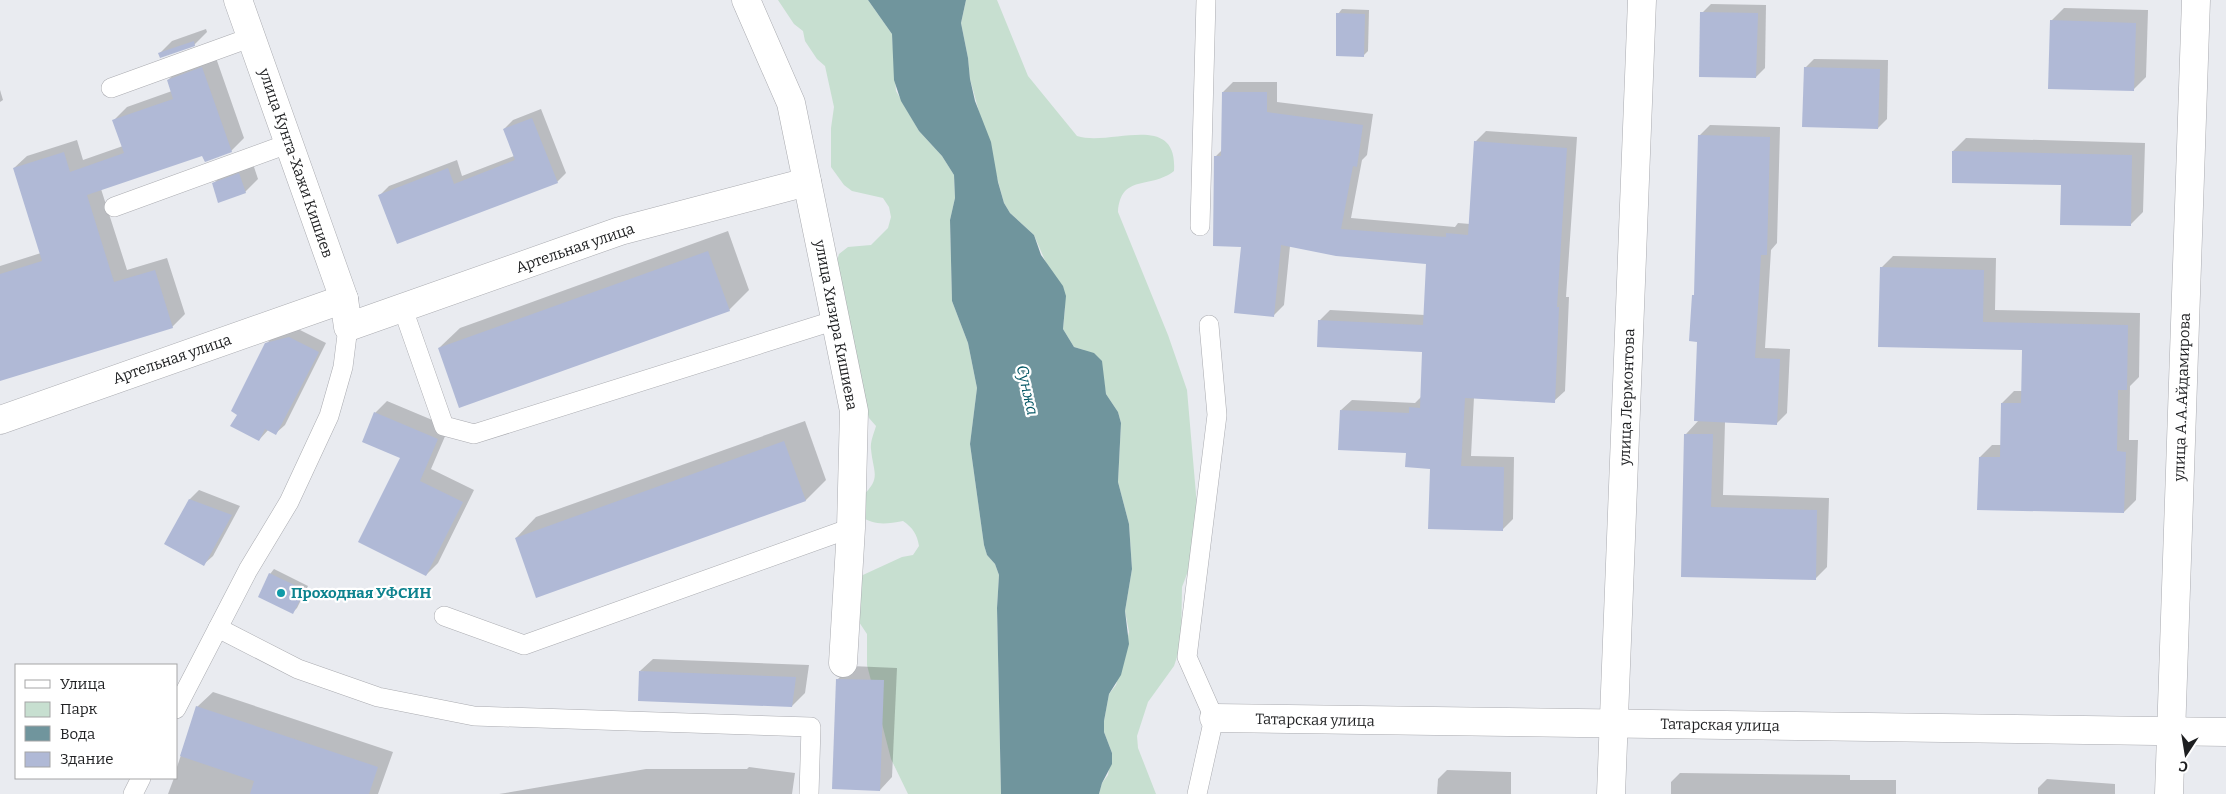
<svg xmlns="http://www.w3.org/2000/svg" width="2226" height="794" font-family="Bitter,serif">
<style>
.green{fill:#c7dfd0}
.water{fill:#70959d}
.shadow{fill:#0003}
.building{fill:#b0b9d6}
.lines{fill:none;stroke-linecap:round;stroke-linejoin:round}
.lane-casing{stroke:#aaabb0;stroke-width:20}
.street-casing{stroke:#aaabb0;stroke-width:29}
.secondary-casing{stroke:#aaabb0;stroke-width:29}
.lane{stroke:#fff;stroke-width:19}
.street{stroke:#fff;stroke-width:28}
.secondary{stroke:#fff;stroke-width:28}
.culture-dot{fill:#0f9aa8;stroke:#fff;stroke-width:2}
.labels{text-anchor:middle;stroke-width:4.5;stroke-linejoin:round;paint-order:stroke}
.street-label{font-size:15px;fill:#1e1f21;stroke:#fff}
.culture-label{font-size:15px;font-weight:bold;fill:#0d838f;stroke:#fff;text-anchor:start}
.water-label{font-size:16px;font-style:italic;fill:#025664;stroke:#fff}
</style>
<rect width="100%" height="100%" fill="#e9ebf0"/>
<!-- green -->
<g class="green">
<path d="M778,0h90l24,34 4,57 23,40 23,25 12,19 1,23 -5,22 2,81 16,42 9,45 -7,56 14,101 3,10 8,9 4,11 -2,33 4,186h-93l-17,-35 -24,-94v-31l-22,-33 7,-21 50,-23 11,-2 6,-9c-2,-12 -6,-18 -16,-25 -17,3 -28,5 -43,-5l2,-20c20,-18 11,-24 9,-47 -1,-7 3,-16 5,-23l-7,-8 -15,-55 -9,-68 -9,-31 3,-10 9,-7 23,-2 17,-17 3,-11 -2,-10 -6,-9 -31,-7 -8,-6 -13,-18v-39l3,-21 -9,-41 -8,-7 -12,-18 -2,-10 -9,-7z"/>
<path d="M966,0h31l31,76 49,60c34,11 101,-26 97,35 -24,19 -53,2 -56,41l50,123 19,55 10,116 -7,60 -8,21 -1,58 -7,21 -26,36 -11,34 1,12 18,46h-57l3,-11 6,-8 4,-22 -8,-21v-11l5,-27 7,-9 13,-53 -4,-21 7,-42 -3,-45 -11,-42 3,-59 -3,-11 -12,-18 -2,-12 -20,-32 -10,-3 -11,-18 2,-22 -31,-72 -24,-22 -6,-10 -34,-124 -2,-21 -7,-35z"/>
</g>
<!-- water -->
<path class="water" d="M868,0h98l-5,23 7,35 2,21 5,22 16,41 7,40 6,21 6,10 24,22 7,20 22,31 3,10 -3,33 11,18 20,6 8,8 4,33 12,18 3,11 -3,59 11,42 3,45 -7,42 4,33 -8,31 -12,19 -5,27v11l8,21v11l-10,19 -3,11h-98l-4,-186 2,-33 -4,-11 -8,-9 -3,-10 -14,-101 7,-56 -9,-45 -16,-42 -2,-81 5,-22 -1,-23 -12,-19 -23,-25 -18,-30 -7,-21 -2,-46z"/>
<!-- shadow -->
<g class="shadow">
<path d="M1711,4l55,1 -1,63 -9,9 -54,-64z"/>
<path d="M2064,8l84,2 -2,67 -13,13 -82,-69z"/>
<path d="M1342,9l27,1 -1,41 -4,4 -26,-41z"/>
<path d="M206,29l1,3 -13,13 -35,9 13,-13z"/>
<path d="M215,55l29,83 -13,13 -28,3 -102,35 26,81 40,-12 18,56 -13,13 -172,53v-114l41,-13 -27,-85 13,-12 50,-16 6,20 40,-14 -9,-26 13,-13 45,-16 -4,-11 13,-13z"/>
<path d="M1814,59l74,1 -1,59 -9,9 -73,-60z"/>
<path d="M1233,82h44v20l96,12 -6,41 -5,5 -11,58 104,9 3,-4 12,1 5,-82 11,-11 91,6 -11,160h3l-4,94 -11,10 -80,-4 -3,59 43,1 -1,62 -11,11 -71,-62 -90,-58 11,-10 63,3 6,-6 3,-46 -105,-30 11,-11 95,5 2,-52 -137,-17 -6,59 -10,10 -31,-70 -28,-88 7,-7 1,-58z"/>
<path d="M0,90l3,10 -3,2z"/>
<path d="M541,109l25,64 -9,9 -177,13 9,-9 68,-26 5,16 52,-20 -10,-27 9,-9z"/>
<path d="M1710,125l70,2 -3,116 -6,7 -6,98 25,1 -3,64 -11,11 -51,-2 -2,73 106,3 -2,69 -12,12 -133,-4 4,-141 13,-14v-80l-6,-44 3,-3 3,-157z"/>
<path d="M1966,138l179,5 -2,69 -13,13 -68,-41 -109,-33z"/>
<path d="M252,161l6,18 -13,13 -32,-8 13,-13z"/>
<path d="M728,231l21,59 -20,20 -290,38 21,-20z"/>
<path d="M1893,256l103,2 -1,52 145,3 -1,64 -9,9 -1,54h9l-2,60 -12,12 -144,-55 12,-12h9l1,-42 12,-12h8l2,-42 -143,-81z"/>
<path d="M298,329l28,14 -41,82 -9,8 -7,-4 -10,11 -21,-26 28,-70 9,-9z"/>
<path d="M387,401l62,26 -18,42 43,21 -36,73 -12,12 -24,-118 -27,-44z"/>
<path d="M805,421l21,59 -20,20 -290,38 20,-21z"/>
<path d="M199,490l41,16 -27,50 -9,8 -38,-21 24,-44z"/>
<path d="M274,569l34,17 -11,22 -4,4 -23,-38z"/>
<path d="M653,659l156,6 -4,28 -13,13 -152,-35z"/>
<path d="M851,666l46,2 -5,109 -12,13 -42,-111z"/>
<path d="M213,692l180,60 -15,42h-210l6,-16h2v-8l21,-63z"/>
<path d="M749,767l46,6 -3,21h-293l147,-25h101z"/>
<path d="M1447,770l64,2v22h-74l1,-15z"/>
<path d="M1680,773l170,2v5h46v14h-225v-12z"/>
<path d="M2047,779l68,5v10h-77v-6z"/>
</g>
<!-- building -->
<g class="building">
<path d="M1700,12l58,1 -2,65 -57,-1z"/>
<path d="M1336,13l29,1 -1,43 -28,-1z"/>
<path d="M2050,20l86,3 -2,68 -86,-2z"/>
<path d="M194,41l1,5 -35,12 -2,-5z"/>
<path d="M202,67l30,85 -27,10 -3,-6 -115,39 27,87 41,-12 18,58 -173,53v-107l42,-13 -29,-93 51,-16 6,20 54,-19 -12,-33 61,-21 -6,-19z"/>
<path d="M1804,67l76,2 -2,60 -76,-2z"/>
<path d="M1222,92h45v20l96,13 -6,42 -4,-1 -12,63 105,8v-4l22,2 6,-94 93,7 -10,159h2l-4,96 -90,-5 -4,68 43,1 -1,64 -75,-2 2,-60 -25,-2 1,-14 -68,-3 2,-40 69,3v-6l11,1 2,-56 -105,-5 1,-27 105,5 3,-61 -90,-8 -55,-11 -7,72 -40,-4 7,-66 -28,-1 1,-90h7z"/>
<path d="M532,118l26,65 -161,61 -19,-49 70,-27 6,16 61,-24 -12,-31z"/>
<path d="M1698,135l72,2 -3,118h-6l-6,103 25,1 -3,66 -83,-4 3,-79 -8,-1 3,-46h2z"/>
<path d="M1952,151l180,4 -1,71 -71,-1 1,-40 -109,-2z"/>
<path d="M239,173l7,20 -28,10 -6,-20z"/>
<path d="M708,251l22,60 -271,97 -21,-60z"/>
<path d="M1880,267l104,3 -1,52 145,3 -1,65h-9l-1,61 9,1 -2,61 -147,-3 2,-53h21l1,-54h20l1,-53 -144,-3z"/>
<path d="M289,337l30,15 -43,83 -11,-6 -6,12 -29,-15 7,-11 -6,-4 34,-68z"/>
<path d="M374,412l64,27 -18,42 43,21 -37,74 -68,-34 42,-84 -38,-16z"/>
<path d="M1684,434h29l-2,73 106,3 -1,70 -135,-3z"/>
<path d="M784,441l22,60 -270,97 -21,-60z"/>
<path d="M189,499l43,16 -28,51 -40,-22z"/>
<path d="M269,573l36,17 -12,24 -35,-17z"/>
<path d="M639,671l157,6 -4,30 -154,-6z"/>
<path d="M836,679l48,1 -4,111 -48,-2z"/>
<path d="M196,706l182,61 -9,27h-119l4,-13 -74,-25z"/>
</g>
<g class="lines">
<defs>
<g id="lane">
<path d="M111,88l141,-51"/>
<path d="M114,207l176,-64"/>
<path d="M1200,226l6,-226"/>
<path d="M403,309l41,117 30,8 362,-114"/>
<path d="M444,616l80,29 327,-117"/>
<path d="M218,628l80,41 80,28 96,19 337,11 -2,67"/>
<path d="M176,709l72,-139 41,-68 40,-86 14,-49 5,-40"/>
<path d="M133,794l8,-16"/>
<path d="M1197,794l17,-76 -27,-61 30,-242 -8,-90"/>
</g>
<g id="street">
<path d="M238,0l106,299 4,28 272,-96 187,-49"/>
<path d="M746,0l45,103 63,308 -3,117 -8,135"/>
<path d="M0,420l344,-121"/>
<path d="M1214,718l1012,14"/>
<path d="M2169,794l27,-794"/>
</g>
<path id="secondary" d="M1611,794l31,-794"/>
</defs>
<!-- lane casing -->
<use href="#lane" class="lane-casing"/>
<!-- street casing -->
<use href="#street" class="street-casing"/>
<!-- secondary casing -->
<use href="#secondary" class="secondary-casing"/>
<!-- lane -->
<use href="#lane" class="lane"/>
<!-- street -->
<use href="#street" class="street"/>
<!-- secondary -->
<use href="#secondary" class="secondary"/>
</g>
<!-- markers -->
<circle class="culture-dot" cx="281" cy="593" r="5"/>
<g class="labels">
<!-- street labels -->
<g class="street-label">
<text transform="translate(296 163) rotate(71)" y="5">улица Кунта-Хажи Кишиев</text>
<text transform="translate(575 248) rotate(-19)" y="5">Артельная улица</text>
<text transform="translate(836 325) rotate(79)" y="5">улица Хизира Кишиева</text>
<text transform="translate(172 359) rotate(-19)" y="5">Артельная улица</text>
<text transform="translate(1627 397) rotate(-88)" y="5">улица Лермонтова</text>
<text transform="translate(2182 397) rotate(-88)" y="5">улица А.А.Айдамирова</text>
<text transform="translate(1315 720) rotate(1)" y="5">Татарская улица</text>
<text transform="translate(1720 725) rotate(1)" y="5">Татарская улица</text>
</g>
<!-- culture labels -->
<g class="culture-label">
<text x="291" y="598">Проходная УФСИН</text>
</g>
<!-- water labels -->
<g class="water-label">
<text transform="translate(1028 390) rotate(77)" y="6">Сунжа</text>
</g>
</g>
<!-- legend -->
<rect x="15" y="664" width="162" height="115" fill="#ffffff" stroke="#a5a5a6"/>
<rect x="25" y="680" width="25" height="8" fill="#ffffff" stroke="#a5a5a6"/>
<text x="60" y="689" font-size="15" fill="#1e1f21">Улица</text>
<rect x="25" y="702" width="25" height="15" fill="#c7dfd0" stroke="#a5a5a6"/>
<text x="60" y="714" font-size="15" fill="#1e1f21">Парк</text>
<rect x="25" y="726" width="25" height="15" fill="#70959d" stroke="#a5a5a6"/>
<text x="60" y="739" font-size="15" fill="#1e1f21">Вода</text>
<rect x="25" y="752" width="25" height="15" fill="#b0b9d6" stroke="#a5a5a6"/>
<text x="60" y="764" font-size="15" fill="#1e1f21">Здание</text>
<!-- north arrow -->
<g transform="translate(2186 754) rotate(192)" stroke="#ffffff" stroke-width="4" paint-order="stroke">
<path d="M0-4L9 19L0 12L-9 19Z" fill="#1e1f21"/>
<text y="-8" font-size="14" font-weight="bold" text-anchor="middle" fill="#1e1f21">С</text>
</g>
</svg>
